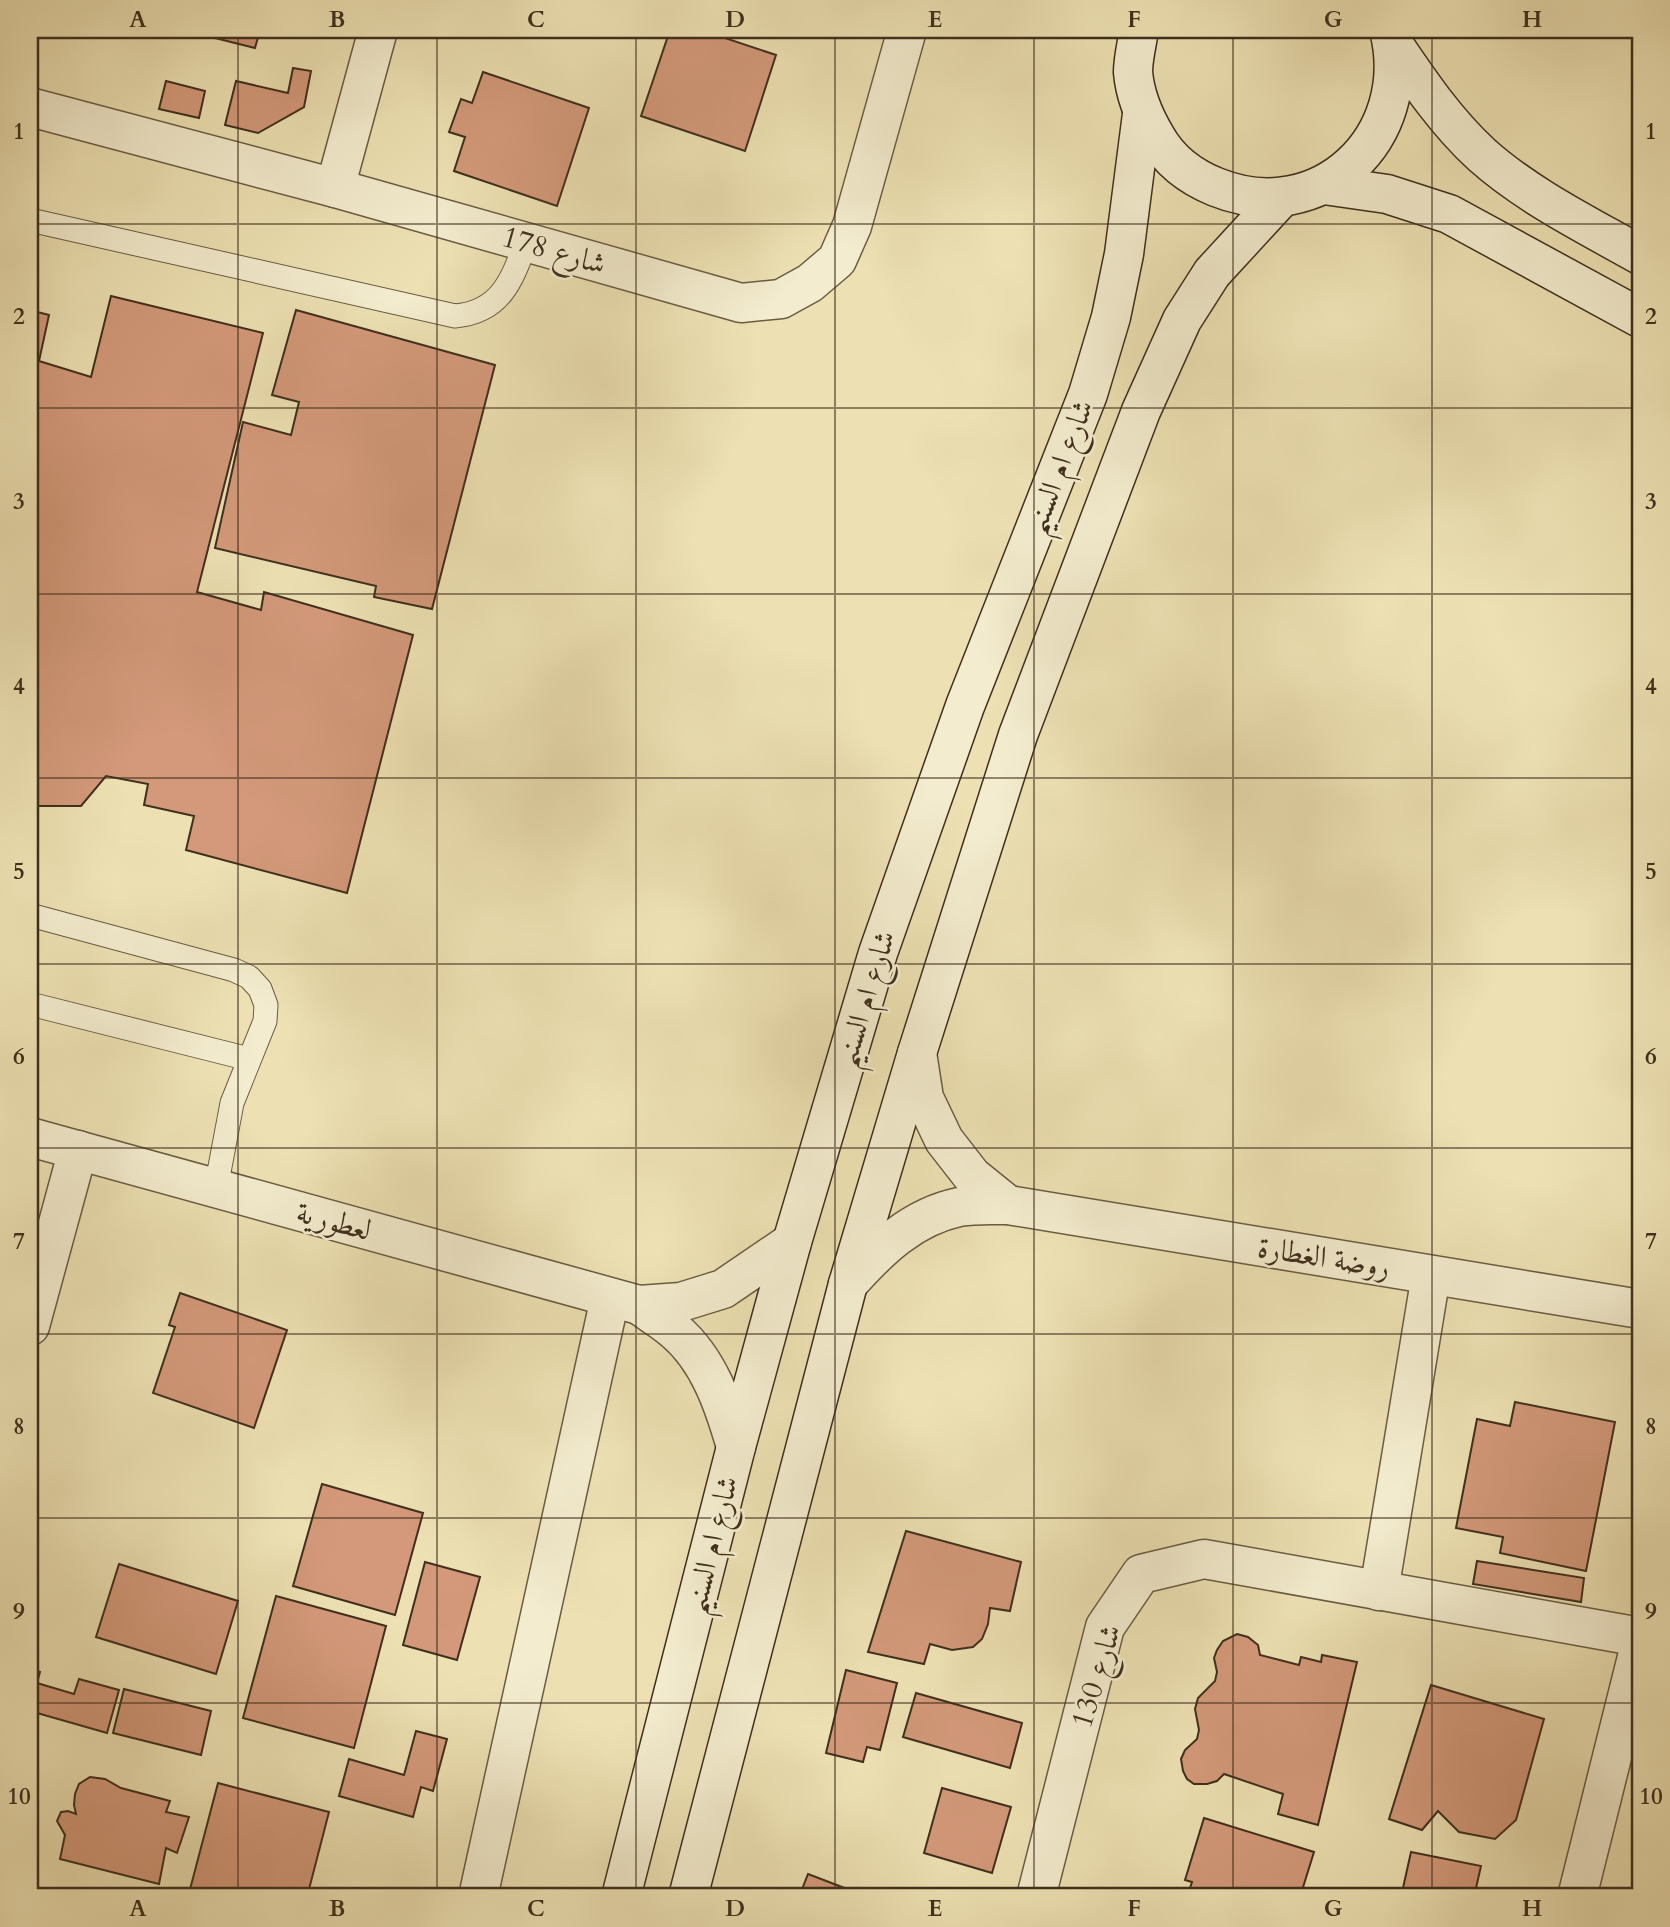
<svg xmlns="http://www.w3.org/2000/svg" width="1670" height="1927" font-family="Cardo,Amiri,serif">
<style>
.building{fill:#d3997a;stroke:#3f2f1d;stroke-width:2}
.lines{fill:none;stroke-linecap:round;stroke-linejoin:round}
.lane-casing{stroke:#6a5c42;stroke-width:25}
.street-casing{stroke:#6a5c42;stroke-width:41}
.secondary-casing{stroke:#3f2f1d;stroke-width:41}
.lane{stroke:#f3ecce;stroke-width:23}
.street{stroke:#f3ecce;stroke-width:38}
.secondary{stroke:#f3ecce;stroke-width:38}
.grid{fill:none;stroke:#3f2f1d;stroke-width:2;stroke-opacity:0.55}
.labels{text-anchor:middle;stroke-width:5;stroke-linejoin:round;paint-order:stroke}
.street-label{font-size:30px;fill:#3f2f1d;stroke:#f3ecce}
.neatline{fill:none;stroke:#3f2f1d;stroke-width:2.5}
.grid-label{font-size:23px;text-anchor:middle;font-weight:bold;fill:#3f2f1d}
</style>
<rect width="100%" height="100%" fill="#ede1b3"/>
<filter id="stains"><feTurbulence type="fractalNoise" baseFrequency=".00286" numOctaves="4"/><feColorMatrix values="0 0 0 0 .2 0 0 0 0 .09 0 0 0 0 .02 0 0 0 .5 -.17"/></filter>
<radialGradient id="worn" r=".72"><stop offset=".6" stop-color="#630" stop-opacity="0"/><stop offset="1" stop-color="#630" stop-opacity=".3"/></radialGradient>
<!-- building -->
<g class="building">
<path d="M213,30h47l-5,18 -44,-11z"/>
<path d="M670,30h31l75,25 -31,96 -104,-35z"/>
<path d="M293,68l18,3 -7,36 -46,26 -33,-8 11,-44 52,12z"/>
<path d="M483,72l106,36 -32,98 -103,-35 11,-34 -16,-5 12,-33 11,4z"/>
<path d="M166,81l39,10 -6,27 -40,-9z"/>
<path d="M111,296l152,37 -66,259 64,18 3,-18 149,43 -66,258 -161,-43 8,-34 -50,-11 4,-21 -42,-8 -25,30h-46l-5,-4v-302l3,-17 -3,-1v-172l19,5 -10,46 52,16z"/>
<path d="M296,310l199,55 -63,244 -58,-12 2,-11 -161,-38 28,-126 48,13 8,-33 -27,-7z"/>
<path d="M180,1293l107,37 -33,98 -101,-35 22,-66 -6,-2z"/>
<path d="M1515,1402l100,20 -29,149 -86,-18 3,-16 -47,-9 21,-109 33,7z"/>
<path d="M322,1484l101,29 -28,102 -102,-29z"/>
<path d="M906,1531l115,31 -11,49 -20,-3 -2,16 -6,15 -9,8 -21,3 -22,-6 -6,20 -56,-12z"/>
<path d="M1477,1561l107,17 -3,24 -108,-18z"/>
<path d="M425,1562l55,15 -23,83 -54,-15z"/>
<path d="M119,1564l119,37 -22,73 -120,-37z"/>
<path d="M276,1596l110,30 -32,122 -111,-30z"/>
<path d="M1237,1634l11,3 10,8 2,10 39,10 2,-8 20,5 1,-7 35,7 -39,163 -40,-11 5,-20 -59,-20 -7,7 -10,3h-13l-7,-5 -4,-8 -2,-12 4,-9 12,-11 2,-9 -4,-21 3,-11 17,-17 2,-9 -3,-14 3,-8 6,-9z"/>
<path d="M30,1669l10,3 -3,11 37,11 5,-15 40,11 -12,43 -77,-22z"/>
<path d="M846,1670l51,13 -17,67 -13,-3 -4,15 -37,-9z"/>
<path d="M1431,1685l113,34 -28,101 -21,19 -36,-7 -21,-21 -16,19 -33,-11z"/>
<path d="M124,1689l87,22 -10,44 -88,-22z"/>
<path d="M916,1693l106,30 -12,45 -107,-31z"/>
<path d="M416,1731l31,8 -14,52 -12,-4 -8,30 -74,-21 10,-37 55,16z"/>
<path d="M90,1777l15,2 16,9 49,13 -4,11 23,5 -12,36 -11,-5 -7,36 -99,-25 5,-24 -8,-14 4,-9 7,-1 8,3 -2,-9 1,-11 4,-10z"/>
<path d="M218,1783l111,29 -22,85h-119z"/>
<path d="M942,1788l69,19 -19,66 -68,-20z"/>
<path d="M1204,1818l110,34 -14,45h-113l5,-15 -7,-2z"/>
<path d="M1411,1852l70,14 -7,31h-73z"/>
<path d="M808,1874l60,23h-69z"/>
<path d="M62,1892l22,5h-23z"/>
</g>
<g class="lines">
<defs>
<g id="lane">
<path d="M30,220l425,96c46,-4 57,-36 71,-74"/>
<path d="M30,915l204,55 15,7 11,12 6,16 -1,16 -33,82 -16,85"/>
<path d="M30,1004l219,55"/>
</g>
<g id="street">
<path d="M30,107l305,81 406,115 40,-4 29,-16 27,-23 15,-34 55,-196"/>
<path d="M335,188l43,-158"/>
<path d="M917,1053l7,45 20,42 28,36 36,29"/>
<path d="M30,1137l609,168 42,-3 42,-13 69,-47"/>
<path d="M848,1284c31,-35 64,-67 111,-77 15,-3 34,-2 49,-2l632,104"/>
<path d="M639,1305c11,8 25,16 36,26 34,29 49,74 61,116"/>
<path d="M30,1326l48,-176"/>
<path d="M1379,1591l52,-316"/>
<path d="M478,1897l132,-599"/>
<path d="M1036,1897l69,-270 36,-53 63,-15 436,78"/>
<path d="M1577,1897l63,-252"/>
</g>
<g id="secondary">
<path d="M1139,30c-2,13 -6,29 -6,42 2,24 11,45 23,65 13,23 35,40 60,50 104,42 200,-50 173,-157"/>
<path d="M1392,42c27,40 54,80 90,113 46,41 105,70 158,100"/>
<path d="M1324,185l63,9 62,20 191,104"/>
<path d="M621,1897l115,-450 56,-205 86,-289 87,-247 123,-312 23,-77 13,-63 18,-140"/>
<path d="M688,1897l160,-613 69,-231 101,-318 123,-324 41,-91 30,-47 69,-75"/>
</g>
</defs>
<!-- lane casing -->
<use href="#lane" class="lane-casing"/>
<!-- street casing -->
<use href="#street" class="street-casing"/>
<!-- secondary casing -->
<use href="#secondary" class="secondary-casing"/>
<!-- lane -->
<use href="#lane" class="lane"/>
<!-- street -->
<use href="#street" class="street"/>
<!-- secondary -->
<use href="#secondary" class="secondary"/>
</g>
<!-- grid -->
<path class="grid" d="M238,30v1867M437,30v1867M636,30v1867M835,30v1867M1034,30v1867M1233,30v1867M1432,30v1867M30,224h1610M30,408h1610M30,594h1610M30,778h1610M30,964h1610M30,1148h1610M30,1334h1610M30,1518h1610M30,1703h1610"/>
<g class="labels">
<!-- street labels -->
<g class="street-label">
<text transform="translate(554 250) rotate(16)" y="10">شارع 178</text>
<text transform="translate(1059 467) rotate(-69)" y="10">شارع ام السنيم</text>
<text transform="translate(865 999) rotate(-73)" y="10">شارع ام السنيم</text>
<text transform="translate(334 1221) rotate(15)" y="10">لعطورية</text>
<text transform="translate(1324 1257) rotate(9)" y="10">روضة الغطارة</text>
<text transform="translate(711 1545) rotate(-76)" y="10">شارع ام السنيم</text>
<text transform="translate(1096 1676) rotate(-73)" y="10">شارع 130</text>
</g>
</g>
<!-- margin -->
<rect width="1670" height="1927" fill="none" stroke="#ede1b3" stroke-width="77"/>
<rect x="38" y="38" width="1594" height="1850" class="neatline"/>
<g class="grid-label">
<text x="138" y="27">A</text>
<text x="337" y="27">B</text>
<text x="536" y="27">C</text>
<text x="735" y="27">D</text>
<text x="935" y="27">E</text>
<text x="1134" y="27">F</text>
<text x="1333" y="27">G</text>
<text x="1532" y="27">H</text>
<text x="19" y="139">1</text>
<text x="1651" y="139">1</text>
<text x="19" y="324">2</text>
<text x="1651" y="324">2</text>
<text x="19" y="509">3</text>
<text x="1651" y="509">3</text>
<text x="19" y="694">4</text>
<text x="1651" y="694">4</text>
<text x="19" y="879">5</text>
<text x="1651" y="879">5</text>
<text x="19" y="1064">6</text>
<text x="1651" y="1064">6</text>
<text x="19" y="1249">7</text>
<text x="1651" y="1249">7</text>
<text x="19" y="1434">8</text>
<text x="1651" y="1434">8</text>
<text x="19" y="1619">9</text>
<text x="1651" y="1619">9</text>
<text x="19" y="1804">10</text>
<text x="1651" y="1804">10</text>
<text x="138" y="1916">A</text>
<text x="337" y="1916">B</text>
<text x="536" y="1916">C</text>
<text x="735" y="1916">D</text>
<text x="935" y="1916">E</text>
<text x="1134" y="1916">F</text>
<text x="1333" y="1916">G</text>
<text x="1532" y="1916">H</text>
</g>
<rect width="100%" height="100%" filter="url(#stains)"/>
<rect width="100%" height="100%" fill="url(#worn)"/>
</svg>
